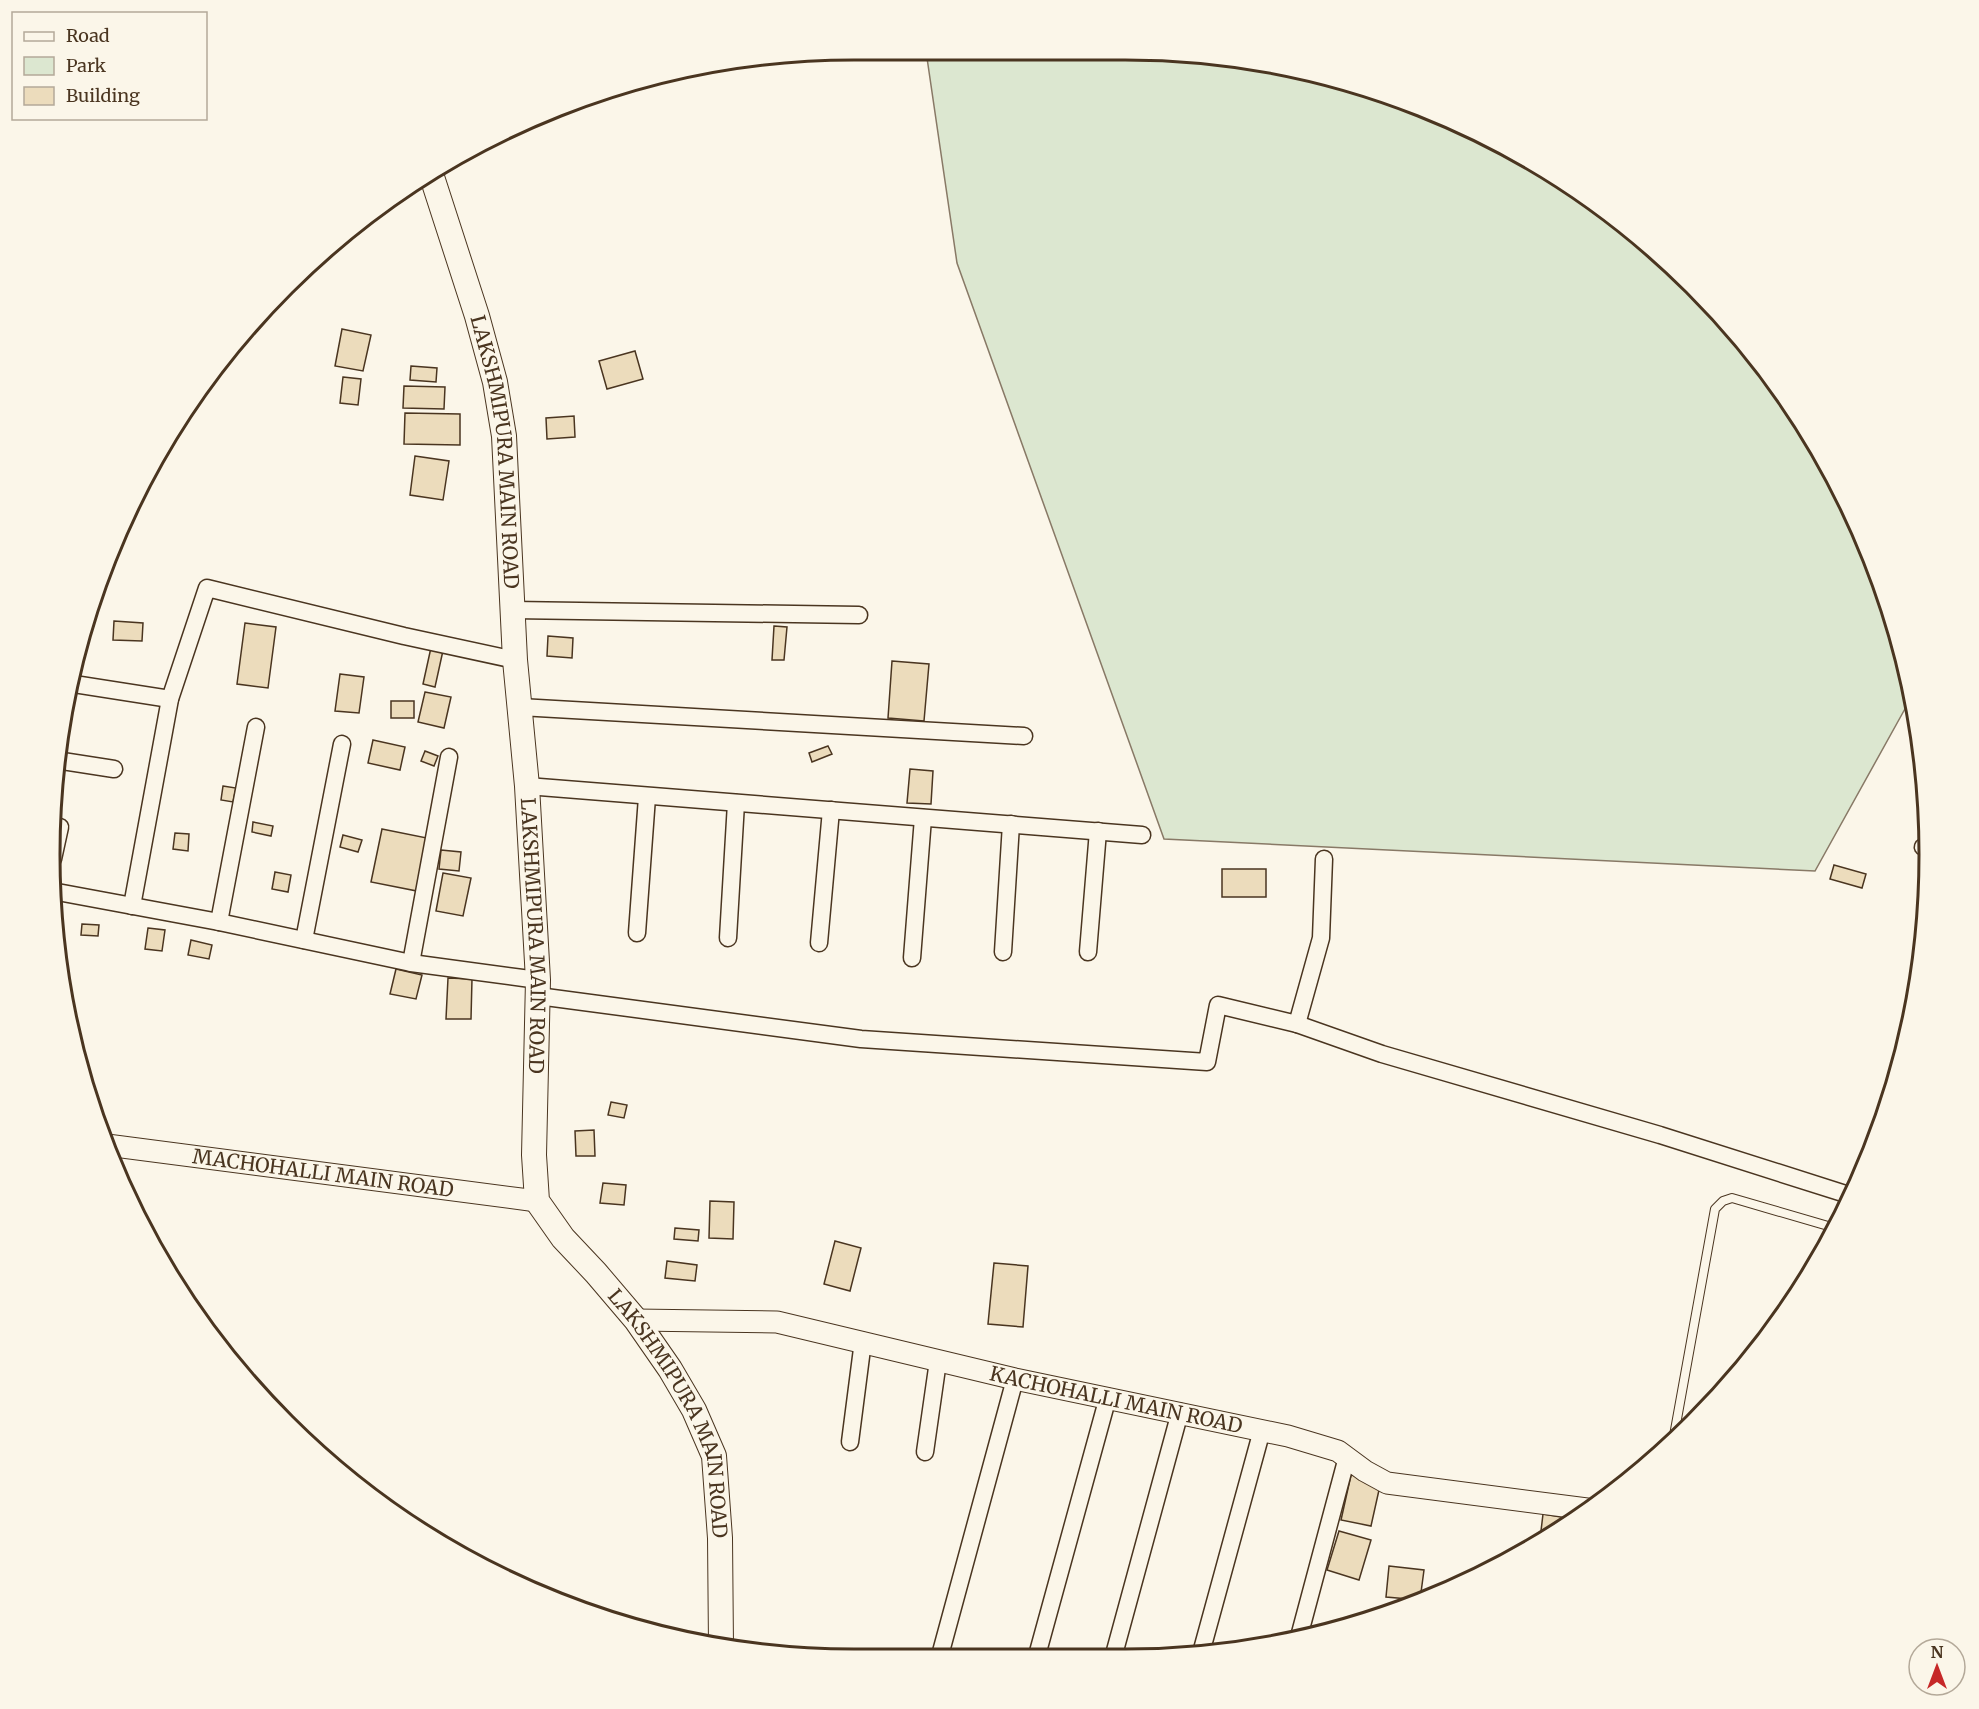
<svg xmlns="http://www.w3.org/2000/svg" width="1979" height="1709" font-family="Merriweather,serif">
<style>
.green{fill:#dce7d0;stroke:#887966;stroke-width:1.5}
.building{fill:#ecdcbc;stroke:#4a3520;stroke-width:1.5}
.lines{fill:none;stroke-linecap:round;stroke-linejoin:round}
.service-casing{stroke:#4a3520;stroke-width:10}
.minor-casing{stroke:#4a3520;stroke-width:19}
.tertiary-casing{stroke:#4a3520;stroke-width:23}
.secondary-casing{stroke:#4a3520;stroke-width:26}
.service{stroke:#fbf6e9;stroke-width:8}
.minor{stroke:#fbf6e9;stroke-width:16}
.tertiary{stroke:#fbf6e9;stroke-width:21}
.secondary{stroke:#fbf6e9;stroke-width:24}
.labels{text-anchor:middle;stroke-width:4.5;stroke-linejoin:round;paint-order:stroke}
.street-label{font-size:20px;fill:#4a3520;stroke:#fbf6e9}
.rim{fill:none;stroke:#4a3520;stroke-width:3}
</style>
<rect width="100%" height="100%" fill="#fbf6e9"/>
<!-- green -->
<path class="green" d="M926,51l304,5 153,36 98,41 134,83 115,108 92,128 65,144 24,102 -96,173 -651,-32 -207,-576z"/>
<!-- building -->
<g class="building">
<path d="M342,329l29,6 -8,36 -28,-5z"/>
<path d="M635,351l8,28 -36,10 -8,-28z"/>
<path d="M411,366l26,2 -1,14 -26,-2z"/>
<path d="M343,377l18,2 -3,26 -18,-2z"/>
<path d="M404,386l41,1 -1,22 -41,-1z"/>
<path d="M405,413l55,1v31l-56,-1z"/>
<path d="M574,416l1,21 -28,2 -1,-21z"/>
<path d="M415,456l34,5 -6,39 -33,-5z"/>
<path d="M114,621l29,2 -1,18 -29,-1z"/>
<path d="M245,623l31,4 -8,61 -31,-4z"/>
<path d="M774,626l13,1 -3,33h-12z"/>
<path d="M548,636l25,2 -1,20 -25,-2z"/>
<path d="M432,643l12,3 -9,41 -12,-3z"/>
<path d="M892,661l37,3 -5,57 -36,-3z"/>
<path d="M340,674l24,3 -5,36 -24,-2z"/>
<path d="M425,692l26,5 -7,31 -26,-6z"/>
<rect x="391" y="701" width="23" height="17"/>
<path d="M373,740l32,7 -5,23 -32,-7z"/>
<path d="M828,746l4,8 -20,8 -3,-9z"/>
<path d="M425,751l13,5 -4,10 -13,-5z"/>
<path d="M910,769l23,2 -2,33 -24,-1z"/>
<path d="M223,786l13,2 -3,14 -12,-2z"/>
<path d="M253,822l20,4 -2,10 -19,-4z"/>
<path d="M382,829l45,9 -10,53 -46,-9z"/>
<path d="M175,833l14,1 -1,17 -15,-2z"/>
<path d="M343,835l19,5 -4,12 -18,-5z"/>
<path d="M441,850l20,2 -2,19 -20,-2z"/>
<path d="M1834,865l32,9 -4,14 -32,-9z"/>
<rect x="1222" y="869" width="44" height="28"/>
<path d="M275,872l16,3 -3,17 -16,-3z"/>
<path d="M443,873l28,5 -8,38 -27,-5z"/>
<path d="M82,924l17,1 -1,11 -17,-1z"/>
<path d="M148,928l17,2 -3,21 -17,-2z"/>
<path d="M191,940l21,5 -3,14 -21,-4z"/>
<path d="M396,969l26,6 -6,24 -26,-5z"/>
<path d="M448,978l24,1 -1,40h-25z"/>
<path d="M611,1102l16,3 -3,13 -16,-3z"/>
<path d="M594,1130l1,26h-19l-1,-25z"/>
<path d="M603,1183l23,2 -2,20 -24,-2z"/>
<path d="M710,1201l24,1 -1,37 -24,-1z"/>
<path d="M675,1228l24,2 -1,11 -24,-2z"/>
<path d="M835,1241l26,7 -11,43 -26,-7z"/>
<path d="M667,1261l30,4 -2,16 -30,-3z"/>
<path d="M994,1263l34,3 -5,61 -35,-3z"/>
<path d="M1351,1475l30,6 -10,45 -30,-6z"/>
<path d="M1543,1514l30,5 -20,14 -12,-2z"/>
<path d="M1339,1531l32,9 -12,40 -32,-10z"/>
<path d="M1389,1566l35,4 -4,30 -34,-3z"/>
</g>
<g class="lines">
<defs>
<path id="service" d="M1673,1441l42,-232 8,-8 9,-3 103,30"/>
<g id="minor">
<path d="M513,610l346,5"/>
<path d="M74,684l96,15"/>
<path d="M520,707l504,29"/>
<path d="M56,760l58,9"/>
<path d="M527,786l615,49"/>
<path d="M1923,847l3,1"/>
<path d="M53,859l7,-32"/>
<path d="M52,891l167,31 192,41 127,17"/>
<path d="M132,906l38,-207 37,-111 197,48 111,24"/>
<path d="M219,922l37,-195"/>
<path d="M637,933l10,-136"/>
<path d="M728,938l8,-135"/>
<path d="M304,940l38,-196"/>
<path d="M819,943l12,-133"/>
<path d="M1003,952l8,-128"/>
<path d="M1088,952l10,-121"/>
<path d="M912,958l11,-140"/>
<path d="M411,963l38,-206"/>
<path d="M538,996l323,43 346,23 11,-57 79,19 24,-86 3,-79"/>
<path d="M1297,1024l85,30 278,81 192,61"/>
<path d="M850,1442l13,-101"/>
<path d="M925,1452l13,-91"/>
<path d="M1300,1633l47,-176"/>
<path d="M1201,1653l61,-223"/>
<path d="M1113,1658l67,-246"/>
<path d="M939,1659l76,-280"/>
<path d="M1036,1659l72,-262"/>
</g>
<g id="tertiary">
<path id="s1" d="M107,1145l430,56"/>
<path id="s2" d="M636,1320l141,2 238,57 273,57 50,15 27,20 22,12 200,26"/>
</g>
<g id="secondary">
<path id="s3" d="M432,177l45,139 18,66 9,54 11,224 12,126 11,194 -4,175 3,46 26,37 33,35 40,47 34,49 24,41 20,46 6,82 1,108"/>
</g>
</defs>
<!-- service casing -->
<use href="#service" class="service-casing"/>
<!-- minor casing -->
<use href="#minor" class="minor-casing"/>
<!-- tertiary casing -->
<use href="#tertiary" class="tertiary-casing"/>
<!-- secondary casing -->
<use href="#secondary" class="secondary-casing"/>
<!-- service -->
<use href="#service" class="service"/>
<!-- minor -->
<use href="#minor" class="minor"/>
<!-- tertiary -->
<use href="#tertiary" class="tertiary"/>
<!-- secondary -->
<use href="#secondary" class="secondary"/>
</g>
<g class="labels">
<!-- street labels -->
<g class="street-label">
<text dy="7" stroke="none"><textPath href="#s3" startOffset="284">LAKSHMIPURA MAIN ROAD</textPath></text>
<text dy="7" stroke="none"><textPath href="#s3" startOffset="770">LAKSHMIPURA MAIN ROAD</textPath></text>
<text dy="7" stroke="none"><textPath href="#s1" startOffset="218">MACHOHALLI MAIN ROAD</textPath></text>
<text dy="7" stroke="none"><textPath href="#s2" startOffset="489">KACHOHALLI MAIN ROAD</textPath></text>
<text dy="7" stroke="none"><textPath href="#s3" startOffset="1292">LAKSHMIPURA MAIN ROAD</textPath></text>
</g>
</g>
<!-- crop -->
<path d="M0 0H1979V1709H0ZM854 60H1125A794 794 0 0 1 1919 854V855A794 794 0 0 1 1125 1649H854A794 794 0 0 1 60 855V854A794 794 0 0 1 854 60Z" fill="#fbf6e9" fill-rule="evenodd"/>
<path class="rim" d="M854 60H1125A794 794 0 0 1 1919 854V855A794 794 0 0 1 1125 1649H854A794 794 0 0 1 60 855V854A794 794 0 0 1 854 60Z"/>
<!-- legend -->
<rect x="12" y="12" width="195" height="108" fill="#fbf6e9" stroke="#b4a999" stroke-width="1.5"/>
<rect x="24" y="32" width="30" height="9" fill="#fbf6e9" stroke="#b4a999" stroke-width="1.5"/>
<text x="66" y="42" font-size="18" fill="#4a3520">Road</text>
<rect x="24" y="57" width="30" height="18" fill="#dce7d0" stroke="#b4a999" stroke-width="1.5"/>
<text x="66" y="72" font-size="18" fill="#4a3520">Park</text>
<rect x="24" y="87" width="30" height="18" fill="#ecdcbc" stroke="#b4a999" stroke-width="1.5"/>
<text x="66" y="102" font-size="18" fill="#4a3520">Building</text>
<!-- north arrow -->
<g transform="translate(1937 1667)"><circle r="28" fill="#fbf6e9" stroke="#b4a999" stroke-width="1.5"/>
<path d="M0-4.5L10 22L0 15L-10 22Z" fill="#c62828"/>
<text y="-9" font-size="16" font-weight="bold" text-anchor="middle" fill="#4a3520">N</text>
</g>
</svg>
